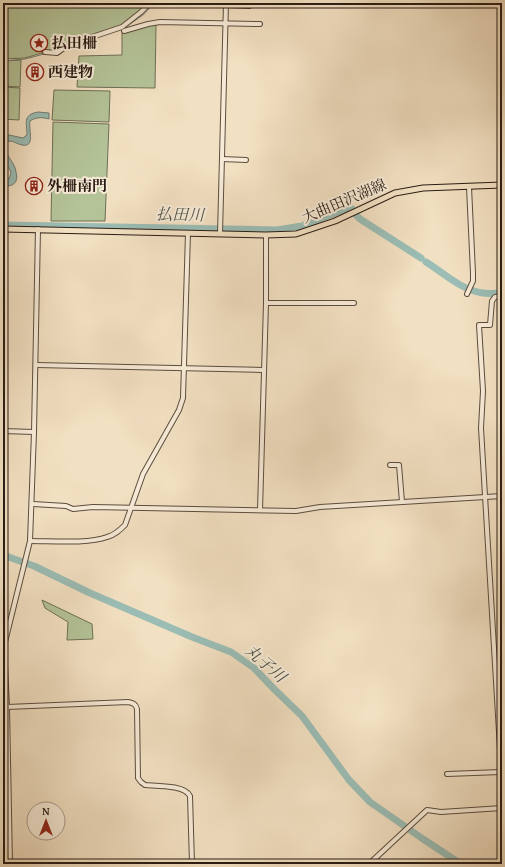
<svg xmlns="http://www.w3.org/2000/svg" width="505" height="867" font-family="'Gentium Book Plus','Noto Serif JP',serif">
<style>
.green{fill:#b4c398;stroke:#6e7056}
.water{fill:#9bbdb5;stroke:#6d7d75}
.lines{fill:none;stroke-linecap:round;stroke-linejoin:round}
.stream{stroke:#6d7d75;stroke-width:1}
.river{stroke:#9bbdb5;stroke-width:7}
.minor-casing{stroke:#5b4d40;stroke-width:6}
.major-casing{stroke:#291c14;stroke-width:7}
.minor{stroke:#f7ebd7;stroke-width:4}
.major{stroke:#f2e0c2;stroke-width:5}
.labels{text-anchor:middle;stroke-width:4;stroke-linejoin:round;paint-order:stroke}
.poi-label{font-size:15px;font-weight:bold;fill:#291c14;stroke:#f7ebd7;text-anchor:start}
.street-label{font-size:15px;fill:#291c14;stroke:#f7ebd7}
.water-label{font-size:16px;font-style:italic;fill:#51544c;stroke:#f7ebd7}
</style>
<rect width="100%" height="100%" fill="#f2e0c2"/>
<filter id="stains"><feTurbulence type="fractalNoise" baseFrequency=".005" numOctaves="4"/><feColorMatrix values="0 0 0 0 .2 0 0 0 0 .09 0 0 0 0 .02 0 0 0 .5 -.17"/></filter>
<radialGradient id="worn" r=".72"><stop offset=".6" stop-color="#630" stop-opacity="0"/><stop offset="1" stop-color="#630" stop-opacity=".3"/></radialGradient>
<!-- green -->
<g class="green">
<path d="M3,3h147l-28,24 -54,18 -11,8 -12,-1 -20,6 -22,1z"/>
<path d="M156,24l-1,64 -78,-1 2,-31 43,-1v-22z"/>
<path d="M21,60l-1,27 -17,-1v-25z"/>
<path d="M3,87l17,1 -1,32 -16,-1z"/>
<path d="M54,90l56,1 -1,31 -57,-2z"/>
<path d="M53,122l56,2 -4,97h-54z"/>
<path d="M42,600l50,24 1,15 -26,1 1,-18 -23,-14z"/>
</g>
<!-- water -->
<path class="water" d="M38,112l11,1v6c-7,-2 -13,-2 -19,2 -2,7 6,27 -8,24 -5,-1 -8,-4 -13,-4 -2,2 -4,4 -4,8 2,8 10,14 11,23 3,10 -3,16 -13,13v-7l6,1 2,-6 -1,-3 -7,-10v-23l6,-2 14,3 4,-3c0,-12 -5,-20 11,-23z"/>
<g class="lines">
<!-- stream -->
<g class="stream">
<path d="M124,28l19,-13 11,-12"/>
<path d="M3,61l22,-2 19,-5"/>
</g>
<!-- river -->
<g class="river">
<path d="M356,215l4,4 61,39"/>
<path d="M3,225l274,5 25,-4 46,-18 4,1"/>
<path d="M426,262c18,11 35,28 57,31 6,1 13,0 19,0"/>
<path d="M3,555l31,11 56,27 102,44 39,15 23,16 20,21 28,27 47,64 21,22 53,37 38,25"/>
</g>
<defs>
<g id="minor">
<path d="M226,5l23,1"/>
<path d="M124,31l24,-7 12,-2 100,2"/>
<path d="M45,52l12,1 11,-8 54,-18 19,-15 9,-9"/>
<path d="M222,159l24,1"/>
<path d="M220,234l6,-231"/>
<path d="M467,294l6,-13v-8l-4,-86"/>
<path d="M502,296l-7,1 -3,4 -2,24h-11l4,66 -2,37 21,355"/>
<path d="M266,303h88"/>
<path d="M36,365l227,5"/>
<path d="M3,431l31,1"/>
<path d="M390,465h9l3,37"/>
<path d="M33,504l33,2 7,3 20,-2 203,4 24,-4 182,-11"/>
<path d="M260,510l6,-207v-68"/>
<path d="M30,541c21,0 59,3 77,-4 8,-2 13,-7 18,-12l18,-51 36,-64 4,-12 5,-165"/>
<path d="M7,707l121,-5c5,1 8,2 9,7l1,69 3,4 4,3c12,1 40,0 45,11l2,68"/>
<path d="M447,774l54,-2"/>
<path d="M10,864l-3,-157 -3,-61 26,-105 4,-109 4,-203"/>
<path d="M369,864l58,-54 14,2 61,-4"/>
</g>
<path id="major" d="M3,229l263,6 30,-1 39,-13 60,-28 28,-5 79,-3"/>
</defs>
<!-- minor casing -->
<use href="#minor" class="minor-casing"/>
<!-- major casing -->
<use href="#major" class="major-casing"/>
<!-- minor -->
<use href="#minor" class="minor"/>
<!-- major -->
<use href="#major" class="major"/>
</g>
<!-- icons -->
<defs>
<symbol id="sight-ring" viewBox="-11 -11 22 22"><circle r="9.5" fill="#f7ebd7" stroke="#8f2418" stroke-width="1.5"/><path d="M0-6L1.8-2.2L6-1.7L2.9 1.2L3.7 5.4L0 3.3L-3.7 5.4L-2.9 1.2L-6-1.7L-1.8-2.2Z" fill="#8f2418"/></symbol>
<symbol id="building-ring" viewBox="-11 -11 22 22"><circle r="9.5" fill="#f7ebd7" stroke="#8f2418" stroke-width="1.5"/><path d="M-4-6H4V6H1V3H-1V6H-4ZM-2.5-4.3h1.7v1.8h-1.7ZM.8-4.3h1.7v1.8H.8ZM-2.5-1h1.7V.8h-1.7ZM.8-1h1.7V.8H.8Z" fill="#8f2418"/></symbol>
</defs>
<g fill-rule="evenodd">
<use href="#sight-ring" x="29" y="33" width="20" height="20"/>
<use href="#building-ring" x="25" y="62" width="20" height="20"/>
<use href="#building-ring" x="24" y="176" width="20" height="20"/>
</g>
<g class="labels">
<!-- poi labels -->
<g class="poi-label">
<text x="52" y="48">払田柵</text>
<text x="48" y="77">西建物</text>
<text x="47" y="191">外柵南門</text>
</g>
<!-- street labels -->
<g class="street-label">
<text transform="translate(344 201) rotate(-23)" y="5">大曲田沢湖線</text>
</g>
<!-- water labels -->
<g class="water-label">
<text transform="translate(180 214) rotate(1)" y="6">払田川</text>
<text transform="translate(266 663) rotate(41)" y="6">丸子川</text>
</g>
</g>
<!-- margin -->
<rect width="505" height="867" fill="none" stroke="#f2e0c2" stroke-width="16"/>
<rect x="4" y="4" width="497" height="859" fill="none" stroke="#291c14" stroke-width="2"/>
<rect x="8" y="8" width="489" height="851" fill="none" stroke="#291c14"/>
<!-- north arrow -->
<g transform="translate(46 821)"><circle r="19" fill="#f7ebd7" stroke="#a59889"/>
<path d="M0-3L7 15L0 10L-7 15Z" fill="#8f2418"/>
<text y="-6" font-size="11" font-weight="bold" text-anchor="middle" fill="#291c14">N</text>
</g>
<rect width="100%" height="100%" filter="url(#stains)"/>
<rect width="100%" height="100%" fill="url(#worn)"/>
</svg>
